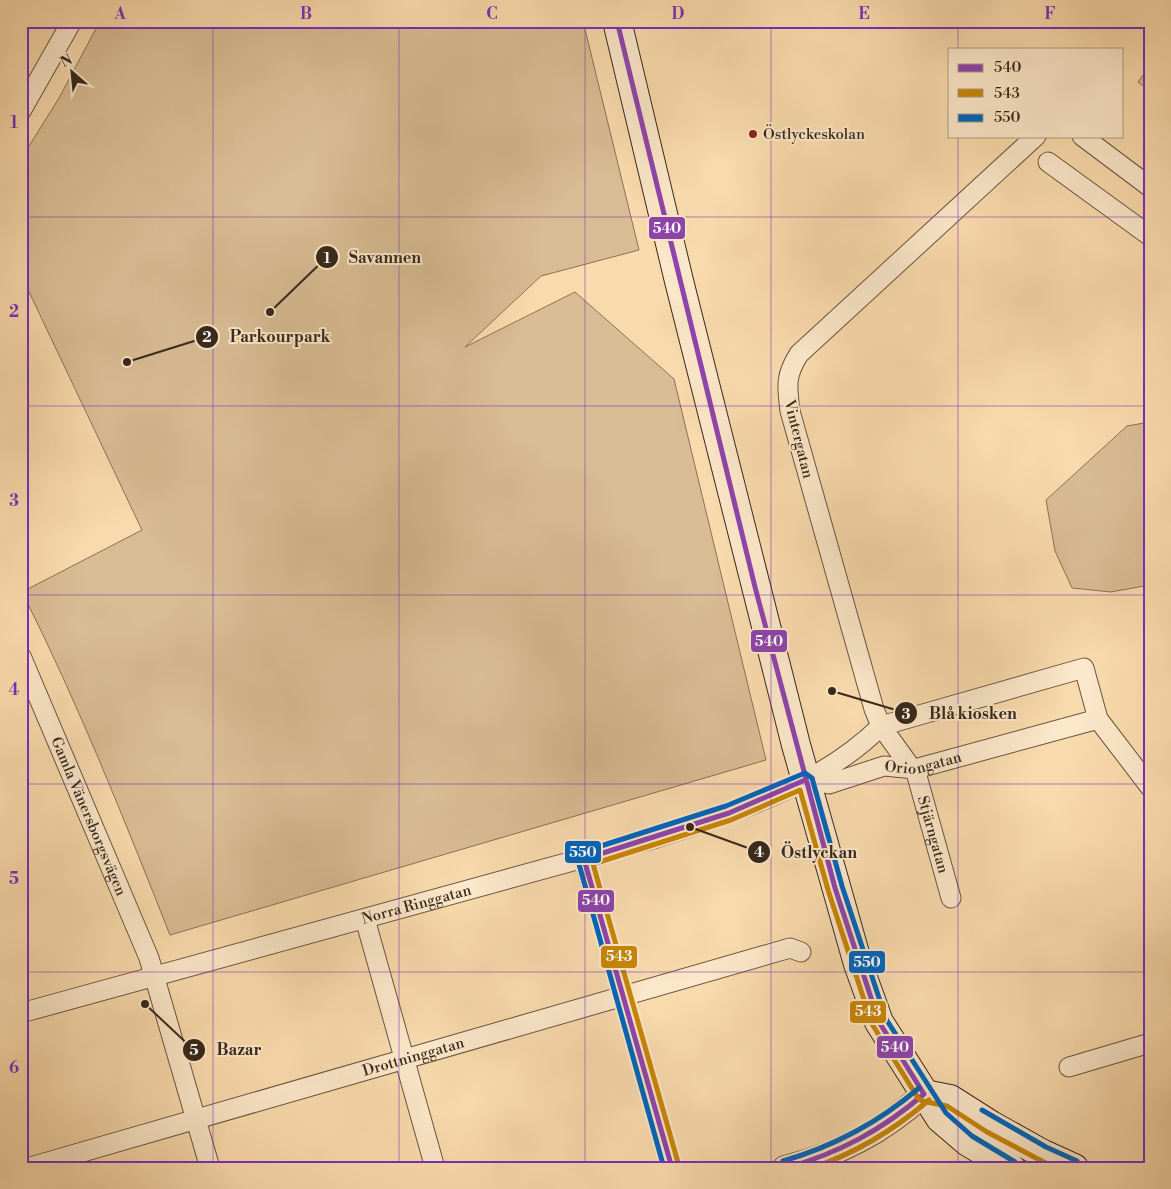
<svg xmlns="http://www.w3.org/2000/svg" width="1171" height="1189" font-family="'Libre Bodoni',serif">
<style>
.green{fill:#d8bc93;stroke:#887257}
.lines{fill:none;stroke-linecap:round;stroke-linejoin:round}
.minor-casing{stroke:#68543f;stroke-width:21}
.tertiary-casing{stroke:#68543f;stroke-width:26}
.secondary-casing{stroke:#37281b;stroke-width:30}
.minor{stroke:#fbe7c9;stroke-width:19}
.tertiary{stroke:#fbe7c9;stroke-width:24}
.secondary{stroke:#fbe7c9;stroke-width:28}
.bus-1-casing{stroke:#fbe7c9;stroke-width:9}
.bus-2-casing{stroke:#fbe7c9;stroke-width:9}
.bus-3-casing{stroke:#fbe7c9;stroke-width:9}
.bus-1{stroke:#8e44ad;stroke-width:5}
.bus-2{stroke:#c78607;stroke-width:5}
.bus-3{stroke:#0065bd;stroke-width:5}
.grid{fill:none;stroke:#7b2cbf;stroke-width:1;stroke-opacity:0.55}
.poi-dot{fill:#8f2418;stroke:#fbe7c9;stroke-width:2}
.labels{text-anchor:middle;stroke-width:4;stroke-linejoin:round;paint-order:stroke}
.poi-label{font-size:15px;fill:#37281b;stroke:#fbe7c9;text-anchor:start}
.street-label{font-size:15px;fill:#37281b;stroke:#fbe7c9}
.leader{fill:none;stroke:#37281b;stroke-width:2}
.callout-dot{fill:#37281b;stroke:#fbe7c9;stroke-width:2}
.mark-label{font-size:15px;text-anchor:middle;font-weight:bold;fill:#fff}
.callout-label{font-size:16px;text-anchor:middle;font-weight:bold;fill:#37281b;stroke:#fbe7c9;stroke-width:4;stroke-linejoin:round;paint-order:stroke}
.line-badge{stroke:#fbe7c9;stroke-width:2}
.badge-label{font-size:14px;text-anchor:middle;font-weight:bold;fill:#fff}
.neatline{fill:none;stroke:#7b2cbf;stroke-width:2}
.grid-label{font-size:16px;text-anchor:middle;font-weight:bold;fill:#7b2cbf}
</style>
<rect width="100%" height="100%" fill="#f9daac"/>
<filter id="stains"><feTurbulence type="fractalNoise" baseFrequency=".004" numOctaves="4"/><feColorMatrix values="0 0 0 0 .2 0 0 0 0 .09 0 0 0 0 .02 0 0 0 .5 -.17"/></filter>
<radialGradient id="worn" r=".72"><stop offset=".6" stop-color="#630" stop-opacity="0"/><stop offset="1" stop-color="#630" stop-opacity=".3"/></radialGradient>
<!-- green -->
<g class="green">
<path d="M100,21h483l56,229 -98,26 -76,71 110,-55 99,87 92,381 -596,175c-46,-116 -92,-232 -148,-343l120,-62 -121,-255v-116l38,-61z"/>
<path d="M1150,66v25l-12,-9z"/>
<path d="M1150,422v163l-39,7 -39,-4 -17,-37 -9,-51 81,-74z"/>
</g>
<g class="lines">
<defs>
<g id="minor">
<path d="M21,111l51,-90"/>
<path d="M1082,136l68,51"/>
<path d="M1048,162l102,74"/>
<path id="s1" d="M21,656l128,302 61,210"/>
<path d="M912,769l-31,-43 -7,-17 -84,-298c-3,-25 -5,-35 9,-57l237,-218"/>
<path id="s2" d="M915,769l36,129"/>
<path id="s3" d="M805,780l24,4 55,-18 31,3 183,-50"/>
<path d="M584,859l88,309"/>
<path d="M365,919l70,249"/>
<path id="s4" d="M21,1013l632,-174c80,-27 167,-52 228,-113l203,-58 14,51 52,68"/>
<path d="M1069,1067l81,-24"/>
<path id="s5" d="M27,1168l763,-220 11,4"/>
</g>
<path id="tertiary" d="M785,1168c55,-14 97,-36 139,-74"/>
<g id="secondary">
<path d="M617,21l62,260 117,464 62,219 21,58 61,96 28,24 43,26"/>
<path d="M924,1094l26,5 41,26 52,29 31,14"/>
</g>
</defs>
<!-- minor casing -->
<use href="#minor" class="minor-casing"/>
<!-- tertiary casing -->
<use href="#tertiary" class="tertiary-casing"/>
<!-- secondary casing -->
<use href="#secondary" class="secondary-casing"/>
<!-- minor -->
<use href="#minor" class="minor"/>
<!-- tertiary -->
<use href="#tertiary" class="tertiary"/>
<!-- secondary -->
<use href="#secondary" class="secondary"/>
<defs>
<g id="bus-1">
<path d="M617,21l138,566 80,301 44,134 45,72c-42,36 -85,59 -138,74"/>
<path d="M672,1168l-88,-309 145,-46 76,-33"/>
</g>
<g id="bus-2">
<path d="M679,1166l-86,-302 138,-44 69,-30 28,100 44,134 46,74 4,3 25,5 40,26 68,36"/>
<path d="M812,1168c44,-15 82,-38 117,-68"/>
</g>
<g id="bus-3">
<path d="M982,1110l64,37 31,14"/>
<path d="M783,1161c52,-15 95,-38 136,-73"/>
<path d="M664,1168l-87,-311 5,-5 144,-46 79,-33 7,5 30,108 44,133 60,94 26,23 43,26"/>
</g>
</defs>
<!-- bus-1 casing -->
<use href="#bus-1" class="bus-1-casing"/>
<!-- bus-2 casing -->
<use href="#bus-2" class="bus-2-casing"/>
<!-- bus-3 casing -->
<use href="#bus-3" class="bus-3-casing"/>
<!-- bus-1 -->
<use href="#bus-1" class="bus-1"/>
<!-- bus-2 -->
<use href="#bus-2" class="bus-2"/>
<!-- bus-3 -->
<use href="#bus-3" class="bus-3"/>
</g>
<!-- grid -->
<path class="grid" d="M213,21v1147M399,21v1147M585,21v1147M771,21v1147M958,21v28M958,136v1032M21,217h1129M21,406h1129M21,595h1129M21,784h1129M21,972h1129"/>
<!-- markers -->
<circle class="poi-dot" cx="753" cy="134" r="5"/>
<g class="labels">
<!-- poi labels -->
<g class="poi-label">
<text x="763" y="139">Östlyckeskolan</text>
</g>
<!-- street labels -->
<g class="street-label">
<text transform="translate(799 439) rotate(76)" y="5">Vintergatan</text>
<text dy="5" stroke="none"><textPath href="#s3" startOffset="122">Oriongatan</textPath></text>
<text dy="5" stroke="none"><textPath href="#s1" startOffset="174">Gamla Vänersborgsvägen</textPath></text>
<text dy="5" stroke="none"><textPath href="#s2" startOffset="68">Stjärngatan</textPath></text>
<text dy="5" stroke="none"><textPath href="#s4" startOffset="410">Norra Ringgatan</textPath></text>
<text dy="5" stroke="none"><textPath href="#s5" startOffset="402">Drottninggatan</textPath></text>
</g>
</g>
<!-- callouts -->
<path class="leader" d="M270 312L327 257M127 362L207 337M832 691L906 713M690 827L759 852M145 1004L194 1050"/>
<g class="callout-dot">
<circle cx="270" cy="312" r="5"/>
<circle cx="127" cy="362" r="5"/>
<circle cx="832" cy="691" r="5"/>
<circle cx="690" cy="827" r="5"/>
<circle cx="145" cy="1004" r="5"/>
<circle cx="327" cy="257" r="12"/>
<circle cx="207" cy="337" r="12"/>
<circle cx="906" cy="713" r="12"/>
<circle cx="759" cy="852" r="12"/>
<circle cx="194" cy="1050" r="12"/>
</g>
<g class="mark-label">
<text x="327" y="263">1</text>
<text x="207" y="342">2</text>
<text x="906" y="719">3</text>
<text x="759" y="857">4</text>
<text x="194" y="1055">5</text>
</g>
<g class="callout-label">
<text x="385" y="263">Savannen</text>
<text x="280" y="342">Parkourpark</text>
<text x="973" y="719">Blå kiosken</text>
<text x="819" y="858">Östlyckan</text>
<text x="239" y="1055">Bazar</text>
</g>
<g class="line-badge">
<rect x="648" y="216" width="38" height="24" rx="5" fill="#8e44ad"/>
<rect x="750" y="629" width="38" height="24" rx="5" fill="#8e44ad"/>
<rect x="564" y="840" width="38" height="24" rx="5" fill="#0065bd"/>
<rect x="577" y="889" width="38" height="24" rx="5" fill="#8e44ad"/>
<rect x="600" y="945" width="38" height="24" rx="5" fill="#c78607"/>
<rect x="848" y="950" width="38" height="24" rx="5" fill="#0065bd"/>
<rect x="849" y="1000" width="38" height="24" rx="5" fill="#c78607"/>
<rect x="876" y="1035" width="38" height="24" rx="5" fill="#8e44ad"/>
</g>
<g class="badge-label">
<text x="667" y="233">540</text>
<text x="769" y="646">540</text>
<text x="583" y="857">550</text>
<text x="596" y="905">540</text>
<text x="619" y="961">543</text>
<text x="867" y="967">550</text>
<text x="868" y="1016">543</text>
<text x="895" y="1052">540</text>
</g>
<!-- margin -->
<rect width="1171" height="1189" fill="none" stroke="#f9daac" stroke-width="55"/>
<!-- legend -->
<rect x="948" y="48" width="175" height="90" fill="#fbe7c9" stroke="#ad9b83"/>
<rect x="958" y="64" width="25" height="8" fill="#8e44ad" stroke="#ad9b83"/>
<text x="994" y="72" font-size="15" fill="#37281b">540</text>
<rect x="958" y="89" width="25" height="8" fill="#c78607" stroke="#ad9b83"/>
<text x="994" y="98" font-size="15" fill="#37281b">543</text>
<rect x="958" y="114" width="25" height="8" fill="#0065bd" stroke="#ad9b83"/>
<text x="994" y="122" font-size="15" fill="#37281b">550</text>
<!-- north arrow -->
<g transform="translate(72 72) rotate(333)" stroke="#fbe7c9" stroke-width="4" paint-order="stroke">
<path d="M0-4L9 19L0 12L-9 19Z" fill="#37281b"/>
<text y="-8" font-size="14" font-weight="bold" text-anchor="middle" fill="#37281b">N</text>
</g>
<rect x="28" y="28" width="1116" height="1134" class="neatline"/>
<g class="grid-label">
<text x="120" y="19">A</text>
<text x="306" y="19">B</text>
<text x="492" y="19">C</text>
<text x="678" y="19">D</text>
<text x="864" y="19">E</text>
<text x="1050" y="19">F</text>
<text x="14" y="128">1</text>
<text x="14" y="317">2</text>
<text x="14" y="506">3</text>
<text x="14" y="695">4</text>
<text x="14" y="884">5</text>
<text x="14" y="1073">6</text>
</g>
<rect width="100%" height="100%" filter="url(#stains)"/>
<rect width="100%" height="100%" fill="url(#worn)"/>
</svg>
